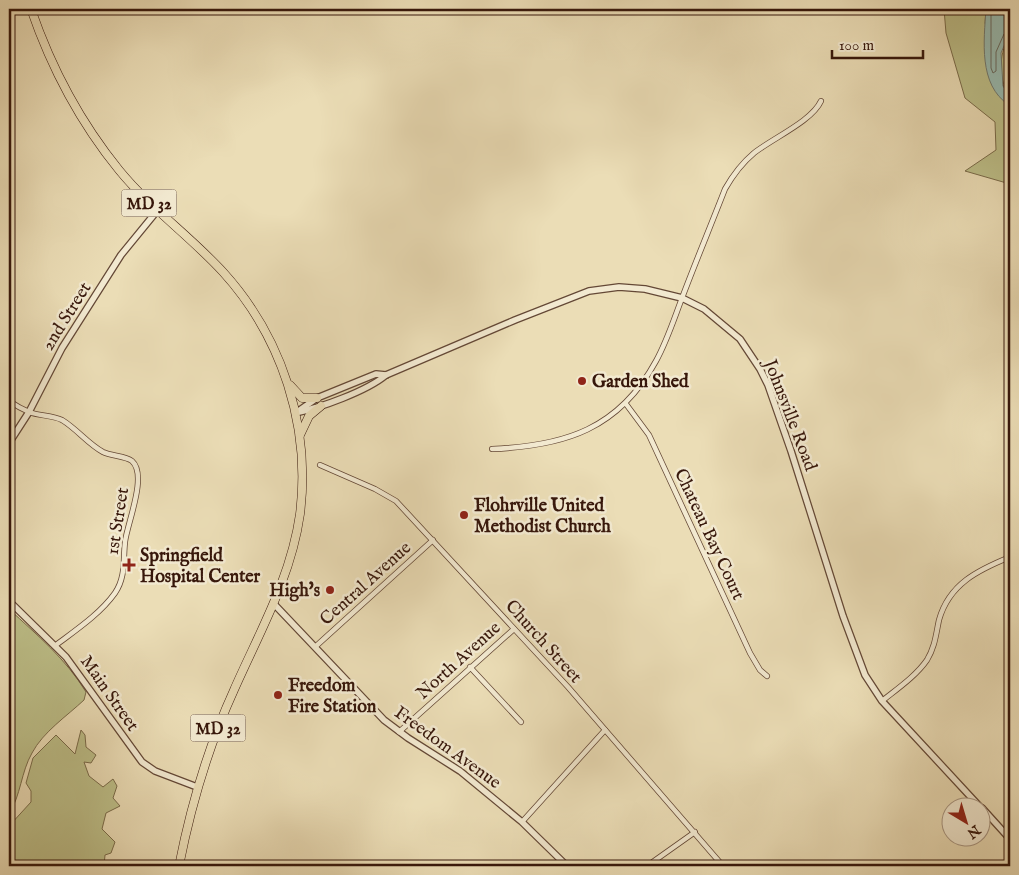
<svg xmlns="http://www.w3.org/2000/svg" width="1019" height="875" font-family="'IM FELL English',serif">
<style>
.green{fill:#bdbf89;stroke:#7a6b4a}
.water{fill:#98bbb1;stroke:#71796f}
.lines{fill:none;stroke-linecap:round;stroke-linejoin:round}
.shore{stroke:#68695e;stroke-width:1}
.minor-casing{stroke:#644836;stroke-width:6}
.tertiary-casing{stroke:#644836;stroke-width:8}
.primary-casing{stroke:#37170b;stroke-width:9}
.minor{stroke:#f2e9d0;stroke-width:4.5}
.tertiary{stroke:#f2e9d0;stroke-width:5.5}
.primary{stroke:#ebddb6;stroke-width:8}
.poi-dot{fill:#8f2418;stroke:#f2e9d0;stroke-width:2}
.labels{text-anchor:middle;stroke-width:5;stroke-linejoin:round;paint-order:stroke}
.shield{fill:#f2e9d0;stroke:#6f5646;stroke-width:1}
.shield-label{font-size:16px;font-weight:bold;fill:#37170b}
.street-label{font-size:18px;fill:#37170b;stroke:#f2e9d0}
.poi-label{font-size:18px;font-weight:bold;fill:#37170b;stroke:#f2e9d0;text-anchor:start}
</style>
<rect width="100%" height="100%" fill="#ebddb6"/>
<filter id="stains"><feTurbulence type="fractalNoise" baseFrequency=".004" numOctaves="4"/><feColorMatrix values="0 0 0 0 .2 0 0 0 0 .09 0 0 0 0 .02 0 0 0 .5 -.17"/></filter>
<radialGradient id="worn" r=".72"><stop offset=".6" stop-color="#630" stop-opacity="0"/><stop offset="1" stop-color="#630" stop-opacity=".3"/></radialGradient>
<!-- green -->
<g class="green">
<path d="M944,9h42l-1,14 24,82 1,-1v80l-45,-13 31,-21 -1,-28 -30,-24 -19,-65z"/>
<path d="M1010,32v65c-14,-22 -10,-43 0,-65z"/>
<path d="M9,609c28,26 57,50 77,83l-2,8c-17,16 -41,32 -52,53 -11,19 -11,42 -23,61z"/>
<path d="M81,730l4,5 1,12 10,8 -5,8 -7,-1 5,14 14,11 10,-8 4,7 -4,12 7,8 -14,7 -4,16 13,13 -4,11 -6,2 -1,11h-95l1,-41 21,-23v-11l-5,-8 7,-25 23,-23 19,19z"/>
</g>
<!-- water -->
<path class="water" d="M986,9h24v23l-9,21 2,33 7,11 -1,8c-31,-20 -25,-65 -23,-96z"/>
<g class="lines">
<!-- shore -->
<path class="shore" d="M991,9v59l2,5 3,-2v-19l8,-18 6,-2"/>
<defs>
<g id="minor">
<path d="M9,401c6,4 13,8 20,11 10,4 23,3 33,8 15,9 26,24 41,32 8,4 23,4 29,9 16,14 -5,63 -7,81 -2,17 1,35 -10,51 -15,21 -39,37 -59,52"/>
<path d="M626,404l23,31 101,218 10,17 7,6"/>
<path d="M492,449c73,-3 127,-20 164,-88 11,-20 18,-42 26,-63 14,-37 29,-73 43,-109 8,-14 17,-26 29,-36 19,-15 58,-32 67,-52"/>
<path d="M320,465l55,24 21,12 172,186 155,179"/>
<path d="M315,647l118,-107"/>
<path d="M470,667l51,55"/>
<path d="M882,701c15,-12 34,-25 45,-41 8,-13 9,-26 12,-40 10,-36 39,-50 71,-63"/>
<path d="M399,732l115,-103"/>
<path d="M522,822l83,-92"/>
<path d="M647,866l48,-34"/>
</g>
<g id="tertiary">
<path d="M297,412l20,-14 59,-24 10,1"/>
<path d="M295,413c25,-5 72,-22 91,-38l129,-55 74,-29 30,-4 26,2 37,9 22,11 36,30 20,30 8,16 23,66 52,165 22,59 17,26 99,107"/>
<path d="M9,443l20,-31 33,-64 59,-93 36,-44"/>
<path d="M9,601l57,56 76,105 13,9 42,16"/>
<path d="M274,604l110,116 24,18 52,33 62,51 45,44"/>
<path d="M982,808l28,31"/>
</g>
<g id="primary">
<path d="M31,9c20,58 49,113 88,161 31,38 71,66 104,102 59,65 88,154 77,242 -9,64 -41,119 -66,176 -26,57 -43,115 -55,176"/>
<path d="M290,385l12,13h15"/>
<path d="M300,435l9,-19 12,-10"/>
</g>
</defs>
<!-- minor casing -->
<use href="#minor" class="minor-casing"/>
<!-- tertiary casing -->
<use href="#tertiary" class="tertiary-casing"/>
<!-- primary casing -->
<use href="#primary" class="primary-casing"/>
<!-- minor -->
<use href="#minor" class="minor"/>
<!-- tertiary -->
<use href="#tertiary" class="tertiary"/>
<!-- primary -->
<use href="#primary" class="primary"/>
</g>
<!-- markers -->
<g class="poi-dot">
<circle cx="582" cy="381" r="5"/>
<circle cx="464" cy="515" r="5"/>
<path d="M126.5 557.5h5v5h5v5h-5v5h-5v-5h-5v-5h5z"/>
<circle cx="330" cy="590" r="5"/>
<circle cx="278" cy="695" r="5"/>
</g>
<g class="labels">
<!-- shield labels -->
<g class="shield">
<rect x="121.5" y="189.5" width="55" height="27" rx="4"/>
<rect x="190.5" y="714.5" width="55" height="27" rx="4"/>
</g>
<g class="shield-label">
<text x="149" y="209">MD 32</text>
<text x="218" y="734">MD 32</text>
</g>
<!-- street labels -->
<g class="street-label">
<text transform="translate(66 316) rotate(-58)" y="6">2nd Street</text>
<text transform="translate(791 415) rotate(69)" y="6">Johnsville Road</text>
<text transform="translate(117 521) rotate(-81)" y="6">1st Street</text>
<text transform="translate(710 534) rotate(65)" y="6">Chateau Bay Court</text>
<text transform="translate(365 583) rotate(-42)" y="6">Central Avenue</text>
<text transform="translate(544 641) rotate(48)" y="6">Church Street</text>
<text transform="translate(458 660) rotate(-42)" y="6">North Avenue</text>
<text transform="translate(110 693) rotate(55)" y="6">Main Street</text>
<text transform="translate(448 747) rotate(36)" y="6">Freedom Avenue</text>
</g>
<!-- poi labels -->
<g class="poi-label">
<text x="592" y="387">Garden Shed</text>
<text x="474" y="511">Flohrville United<tspan x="474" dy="21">Methodist Church</tspan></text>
<text x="140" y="561">Springfield<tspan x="140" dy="21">Hospital Center</tspan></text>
<text x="320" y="596" text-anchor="end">High's</text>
<text x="288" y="691">Freedom<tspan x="288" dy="21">Fire Station</tspan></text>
</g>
</g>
<!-- margin -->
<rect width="1019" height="875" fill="none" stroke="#ebddb6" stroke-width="30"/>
<rect x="10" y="10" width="999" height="855" fill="none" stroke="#37170b" stroke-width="2.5"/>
<rect x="15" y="15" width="989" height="845" fill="none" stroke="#37170b"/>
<!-- north arrow -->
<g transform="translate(966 822) rotate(142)"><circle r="24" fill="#f2e9d0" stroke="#a79581"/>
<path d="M0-4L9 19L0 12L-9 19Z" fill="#8f2418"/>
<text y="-8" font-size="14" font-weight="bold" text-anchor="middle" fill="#37170b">N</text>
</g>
<!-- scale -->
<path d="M832 50v8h91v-8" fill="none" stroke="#37170b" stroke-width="2.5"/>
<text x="839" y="50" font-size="15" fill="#37170b" stroke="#f2e9d0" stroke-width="4" paint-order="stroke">100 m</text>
<rect width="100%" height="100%" filter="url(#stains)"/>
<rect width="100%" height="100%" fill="url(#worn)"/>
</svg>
